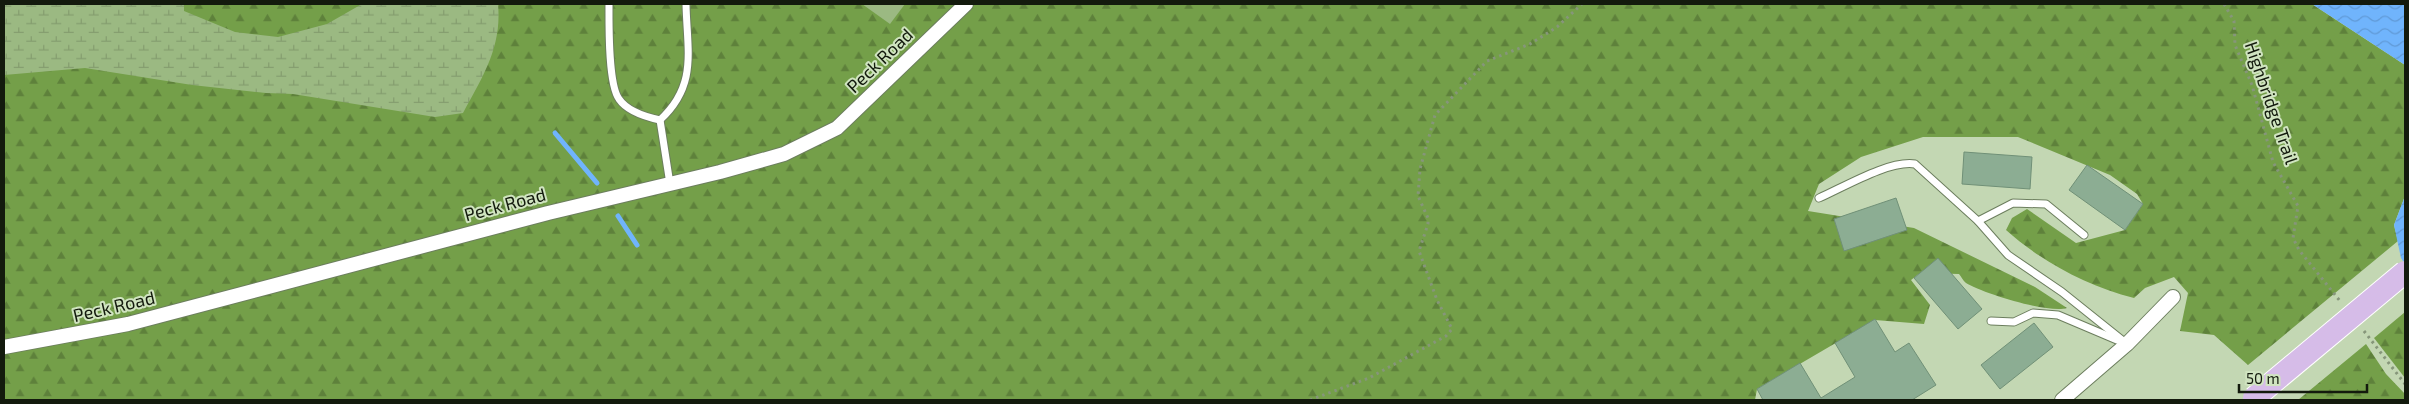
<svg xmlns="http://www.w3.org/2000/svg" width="2409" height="404" font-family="'Exo 2',sans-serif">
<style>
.forest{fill:url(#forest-firs)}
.wetland{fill:url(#wetland-marsh)}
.pitch{fill:#9bb982}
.water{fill:url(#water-waves)}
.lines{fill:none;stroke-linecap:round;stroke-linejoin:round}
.stream{stroke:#70b4fc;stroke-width:5}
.building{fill:#8cad93;stroke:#709077}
.lane-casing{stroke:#6c7e5e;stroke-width:9}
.street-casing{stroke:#6c7e5e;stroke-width:16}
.path{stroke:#86967a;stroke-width:3;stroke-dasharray:2.5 4;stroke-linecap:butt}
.lane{stroke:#fff;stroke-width:7}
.street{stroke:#fff;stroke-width:14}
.primary-bridge-casing{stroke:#fff;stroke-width:24;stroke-linecap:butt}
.primary-bridge{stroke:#d6bce8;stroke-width:22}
.labels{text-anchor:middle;stroke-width:4;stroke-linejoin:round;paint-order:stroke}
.street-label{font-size:18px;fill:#131a0d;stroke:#d0e4c0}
</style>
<defs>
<pattern id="forest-firs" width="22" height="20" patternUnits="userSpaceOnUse" patternTransform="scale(1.25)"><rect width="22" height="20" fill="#749f49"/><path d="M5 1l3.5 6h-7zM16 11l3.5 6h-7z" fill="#5e813b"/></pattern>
<pattern id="wetland-marsh" width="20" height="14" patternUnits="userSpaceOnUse" patternTransform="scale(1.25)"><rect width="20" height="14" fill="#9bb982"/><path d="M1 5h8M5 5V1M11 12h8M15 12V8" fill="none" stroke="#859e6f"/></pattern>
<pattern id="water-waves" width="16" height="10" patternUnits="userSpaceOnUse" patternTransform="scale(1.25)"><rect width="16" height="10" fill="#70b4fc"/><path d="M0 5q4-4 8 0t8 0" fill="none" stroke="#609ad7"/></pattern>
</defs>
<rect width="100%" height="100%" fill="#c3d7b3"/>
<!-- forest -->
<g class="forest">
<path d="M4,4h2308l93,61v131l-11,29 4,16 -150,124 -34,-30 -34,-4 8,-38 -14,-16 -29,11 -11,10c-47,-12 -92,-36 -128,-68l6,-12 15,-9 49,34 49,-13 18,-26 -6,-10 -27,-19 -92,-38h-95l-62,20 -42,27 -11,27 106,17 121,59 32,21c-18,6 -85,-15 -101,-25 -3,-2 -5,-7 -7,-9l-39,-1 -9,7 19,25 -6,19 -49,-4 -118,69 -2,11h-1751z"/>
<path d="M2405,312v66l-31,-40z"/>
<path d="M2366,344l20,30 19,20v6h-107z"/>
</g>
<!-- wetland -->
<path class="wetland" d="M4,4h180v7l51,21 43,5 49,-13 35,-20h136c4,43 -15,72 -35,109l-28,4 -142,-23 -27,-1 -74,-8 -107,-17 -81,7z"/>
<!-- pitch -->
<path class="pitch" d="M862,4h43l-15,20z"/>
<!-- water -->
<g class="water">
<path d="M2312,4h93v61z"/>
<path d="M2405,196v68l-4,-6 -7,-33z"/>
</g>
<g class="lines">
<!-- stream -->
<g class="stream">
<path d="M555,133l42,50"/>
<path d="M618,216l19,29"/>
</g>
</g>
<!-- building -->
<g class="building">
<path d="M1964,152l68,5 -2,32 -68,-5z"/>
<path d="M2087,165l56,39 -18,26 -56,-40z"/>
<path d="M1896,198l11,32 -63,21 -10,-32z"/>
<path d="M1938,258l44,51 -24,20 -44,-51z"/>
<path d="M1875,319l20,33 14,-9 27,42 -24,15h-149l-6,-11 43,-26 21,35 34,-21 -20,-34z"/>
<path d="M2034,323l19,24 -53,42 -19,-24z"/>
</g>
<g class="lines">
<defs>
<g id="lane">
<path d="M609,4c0,20 -1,80 10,95 8,12 27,18 41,21"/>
<path d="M660,120c38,-35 27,-69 26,-116"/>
<path d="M660,120l10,64"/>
<path d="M1819,198c25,-11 70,-38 96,-34l63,57 30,34 54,37 65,52"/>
<path d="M1978,221l35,-18 33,1 38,31"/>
<path d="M1991,321l23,1 19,-9 25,2 59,25"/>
</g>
<g id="street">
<path d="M4,347l124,-23 420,-111 172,-41 64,-18 53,-26 129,-124"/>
<path d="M2062,400l65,-56 46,-47"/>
</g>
</defs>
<!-- lane casing -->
<use href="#lane" class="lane-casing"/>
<!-- street casing -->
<use href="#street" class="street-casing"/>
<!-- path -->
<g class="path">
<path d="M2224,4l10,17 1,24 17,40 21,77 25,44 -5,32 6,12 41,51"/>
<path d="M2364,331l41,53"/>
<path d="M1310,400l59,-22 77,-42 6,-7 -15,-29 -18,-49 9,-27v-6l-10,-22 2,-27 15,-54 52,-54 43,-17 27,-17 25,-23"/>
</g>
<!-- lane -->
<use href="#lane" class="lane"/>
<!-- street -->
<use href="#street" class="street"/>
<defs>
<path id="primary-bridge" d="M2254,398l151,-126"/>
</defs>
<!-- primary-bridge casing -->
<use href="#primary-bridge" class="primary-bridge-casing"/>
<!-- primary-bridge -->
<use href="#primary-bridge" class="primary-bridge"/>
</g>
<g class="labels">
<!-- street labels -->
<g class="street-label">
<text transform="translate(880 61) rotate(-44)" y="6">Peck Road</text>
<text transform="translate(2271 103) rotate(71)" y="6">Highbridge Trail</text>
<text transform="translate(505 205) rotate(-15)" y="6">Peck Road</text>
<text transform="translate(114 307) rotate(-13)" y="6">Peck Road</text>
</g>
</g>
<!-- border -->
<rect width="2409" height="404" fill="none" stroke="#131a0d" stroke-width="10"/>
<!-- scale -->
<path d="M2239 384v8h128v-8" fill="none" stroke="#131a0d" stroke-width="2.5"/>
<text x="2246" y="384" font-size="15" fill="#131a0d" stroke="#d0e4c0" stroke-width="4" paint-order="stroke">50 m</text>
</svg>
